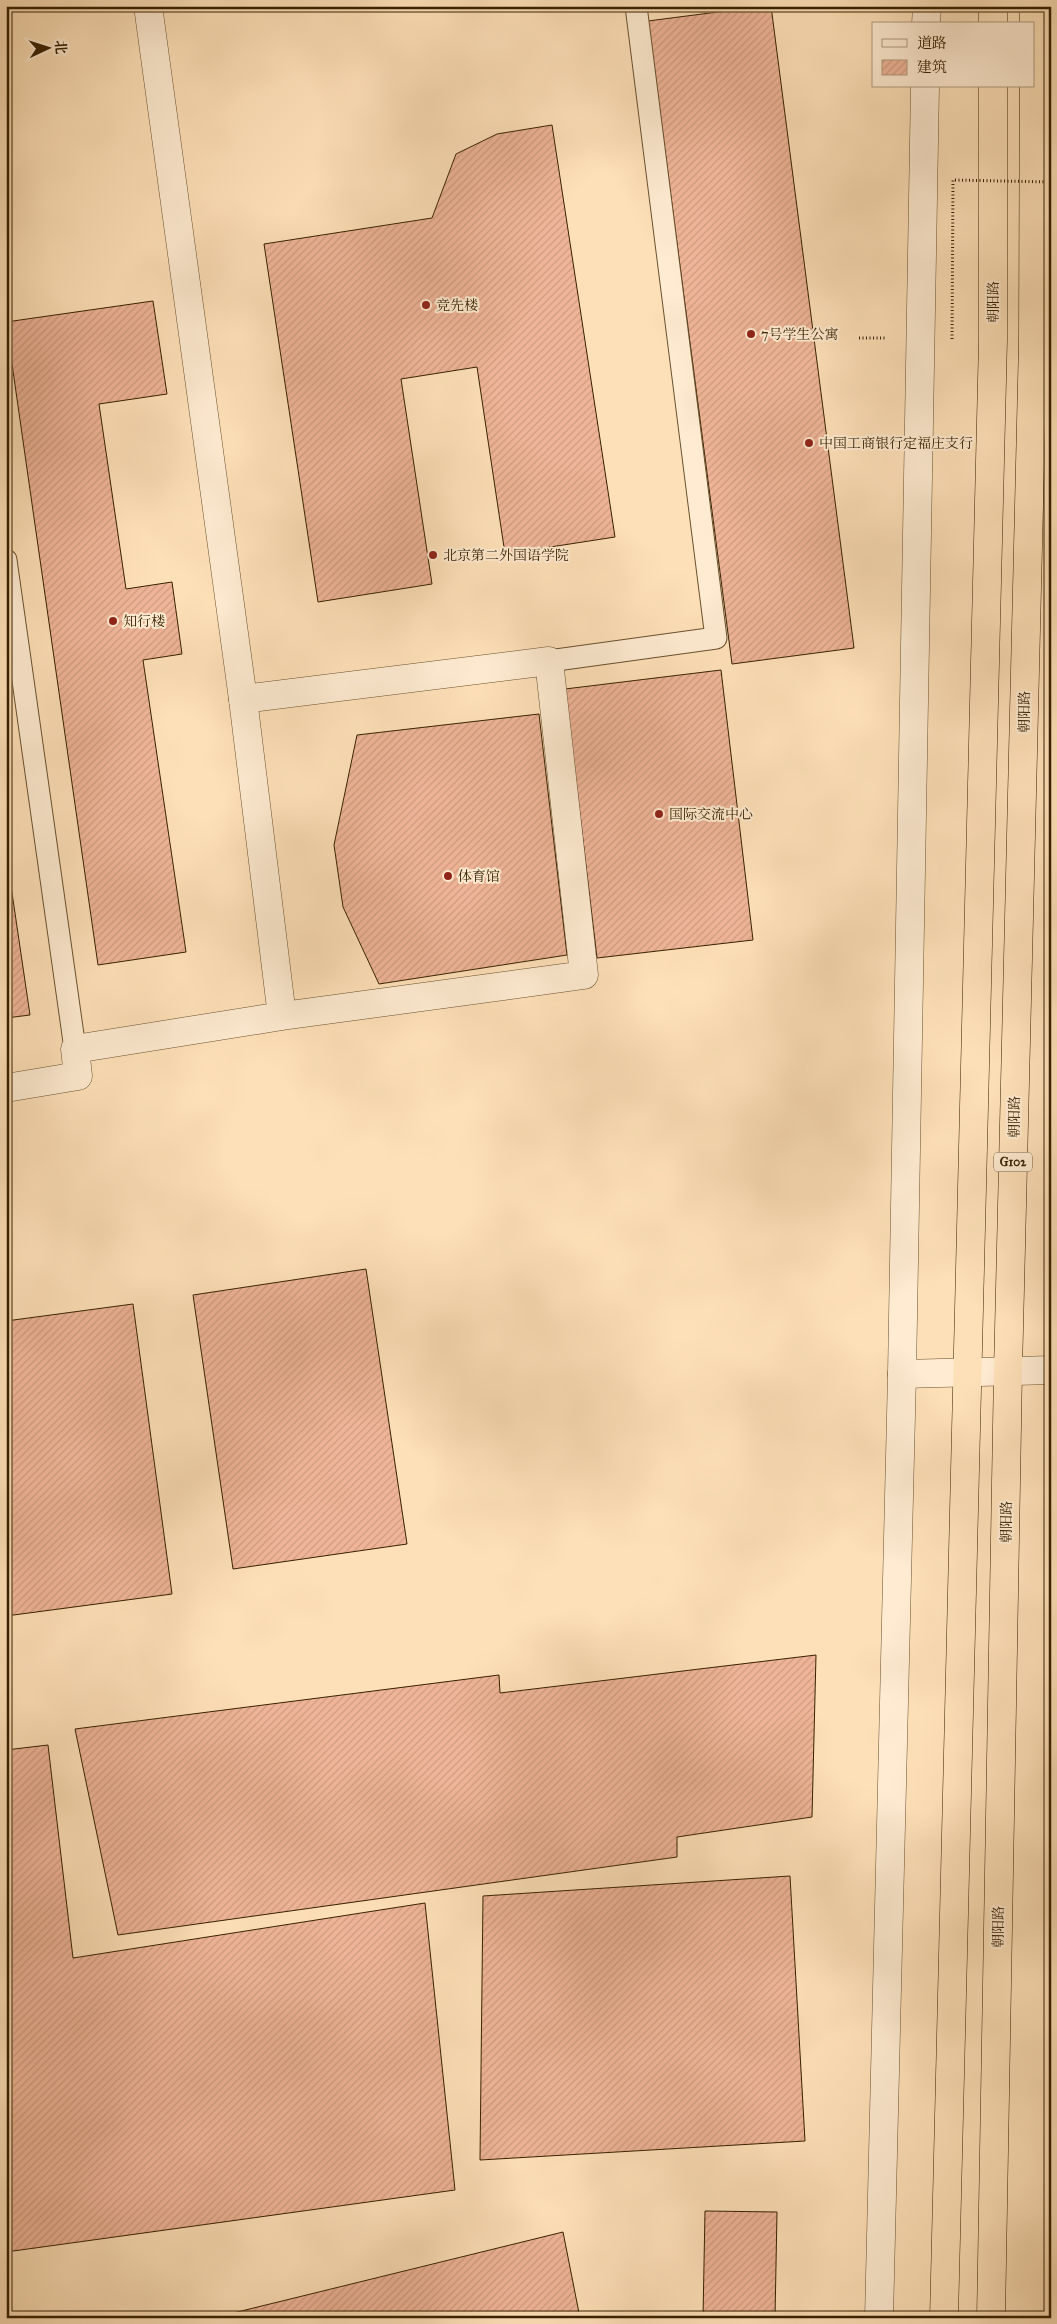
<svg xmlns="http://www.w3.org/2000/svg" width="1057" height="2324" font-family="'IM FELL Great Primer','Noto Serif SC',serif">
<style>
.building{fill:url(#building-hatch);stroke:#372100}
.lines{fill:none;stroke-linecap:round;stroke-linejoin:round}
.service-casing{stroke:#69512e;stroke-width:23}
.minor-casing{stroke:#69512e;stroke-width:29}
.tertiary-casing{stroke:#69512e;stroke-width:29}
.trunk-casing{stroke:#372100;stroke-width:29}
.path{stroke:#372100;stroke-width:3;stroke-dasharray:1 2.5;stroke-linecap:butt}
.service{stroke:#feebd1;stroke-width:21}
.minor{stroke:#feebd1;stroke-width:28}
.tertiary{stroke:#feebd1;stroke-width:28}
.trunk{stroke:#fee0b8;stroke-width:28}
.path-bridge{stroke:#372100;stroke-width:3;stroke-dasharray:1 2.5;stroke-linecap:butt}
.poi-dot{fill:#8f2418;stroke:#feebd1;stroke-width:2}
.labels{text-anchor:middle;stroke-width:4;stroke-linejoin:round;paint-order:stroke}
.shield{fill:#feebd1;stroke:#735e3f;stroke-width:1}
.shield-label{font-size:12px;font-weight:bold;fill:#372100}
.street-label{font-size:14px;fill:#372100;stroke:#feebd1}
.poi-label{font-size:14px;fill:#372100;stroke:#feebd1;text-anchor:start}
</style>
<defs>
<pattern id="building-hatch" width="6" height="6" patternUnits="userSpaceOnUse" patternTransform="scale(1.25)"><rect width="6" height="6" fill="#f0b598"/><path d="M-1 1l2-2M0 6l6-6M5 7l2-2" fill="none" stroke="#ce9b81"/></pattern>
</defs>
<rect width="100%" height="100%" fill="#fee0b8"/>
<filter id="stains"><feTurbulence type="fractalNoise" baseFrequency=".004" numOctaves="4"/><feColorMatrix values="0 0 0 0 .2 0 0 0 0 .09 0 0 0 0 .02 0 0 0 .5 -.17"/></filter>
<radialGradient id="worn" r=".72"><stop offset=".6" stop-color="#630" stop-opacity="0"/><stop offset="1" stop-color="#630" stop-opacity=".3"/></radialGradient>
<!-- building -->
<g class="building">
<path d="M764,6h7l83,642 -122,16 -84,-643z"/>
<path d="M552,125l63,412 -110,17 -28,-187 -76,12 31,205 -114,18 -54,-358 168,-26 24,-64 41,-20z"/>
<path d="M153,301l14,93 -68,10 27,185 46,-7 10,72 -39,6 43,292 -88,13 -92,-643z"/>
<path d="M721,670l32,270 -156,18 -32,-269z"/>
<path d="M539,714l28,241 -188,29 -36,-77 -9,-62 23,-110z"/>
<path d="M6,852l24,163 -24,3z"/>
<path d="M366,1269l41,275 -174,25 -40,-274z"/>
<path d="M133,1304l39,290 -166,22v-295z"/>
<path d="M816,1655l-4,162 -135,20v20l-559,78 -43,-206 424,-54 1,18z"/>
<path d="M48,1745l25,213 352,-55 30,287 -449,62v-502z"/>
<path d="M790,1876l15,265 -325,19 3,-264z"/>
<path d="M705,2211l72,1 -2,106h-72z"/>
<path d="M563,2232l17,86 -363,-1z"/>
</g>
<g class="lines">
<defs>
<g id="service">
<path d="M6,560l69,489"/>
<path d="M549,661l167,-23 -80,-632"/>
</g>
<g id="minor">
<path d="M148,6l95,693"/>
<path d="M6,1088l72,-12 -3,-27 207,-33 302,-41 -35,-314 -306,38 39,317"/>
</g>
<g id="tertiary">
<path d="M926,24l1,-18"/>
<path d="M902,1374l149,-4"/>
<path d="M879,2318l23,-944 23,-1288"/>
</g>
<g id="trunk">
<path d="M993,24v-18"/>
<path d="M944,2318l49,-1978v-254"/>
<path d="M991,2318l17,-947 25,-1030 1,-335"/>
</g>
</defs>
<!-- service casing -->
<use href="#service" class="service-casing"/>
<!-- minor casing -->
<use href="#minor" class="minor-casing"/>
<!-- tertiary casing -->
<use href="#tertiary" class="tertiary-casing"/>
<!-- trunk casing -->
<use href="#trunk" class="trunk-casing"/>
<!-- path -->
<path class="path" d="M859,338h26"/>
<!-- service -->
<use href="#service" class="service"/>
<!-- minor -->
<use href="#minor" class="minor"/>
<!-- tertiary -->
<use href="#tertiary" class="tertiary"/>
<!-- trunk -->
<use href="#trunk" class="trunk"/>
<!-- path-bridge -->
<path class="path-bridge" d="M952,339l1,-159 98,2"/>
</g>
<!-- markers -->
<g class="poi-dot">
<circle cx="426" cy="305" r="5"/>
<circle cx="751" cy="334" r="5"/>
<circle cx="809" cy="443" r="5"/>
<circle cx="433" cy="555" r="5"/>
<circle cx="113" cy="621" r="5"/>
<circle cx="659" cy="814" r="5"/>
<circle cx="448" cy="876" r="5"/>
</g>
<g class="labels">
<!-- shield labels -->
<rect class="shield" x="994" y="1152.5" width="38" height="19" rx="4"/>
<g class="shield-label">
<text x="1013" y="1166">G102</text>
</g>
<!-- street labels -->
<g class="street-label">
<text transform="translate(993 302) rotate(-90)" y="5">朝阳路</text>
<text transform="translate(1024 712) rotate(-89)" y="5">朝阳路</text>
<text transform="translate(1014 1117) rotate(-89)" y="5">朝阳路</text>
<text transform="translate(1006 1522) rotate(-89)" y="5">朝阳路</text>
<text transform="translate(998 1927) rotate(-89)" y="5">朝阳路</text>
</g>
<!-- poi labels -->
<g class="poi-label">
<text x="436" y="310">竞先楼</text>
<text x="761" y="339">7号学生公寓</text>
<text x="819" y="448">中国工商银行定福庄支行</text>
<text x="443" y="560">北京第二外国语学院</text>
<text x="123" y="626">知行楼</text>
<text x="669" y="819">国际交流中心</text>
<text x="458" y="881">体育馆</text>
</g>
</g>
<!-- margin -->
<rect width="1057" height="2324" fill="none" stroke="#fee0b8" stroke-width="25"/>
<rect x="8" y="8" width="1042" height="2309" fill="none" stroke="#372100" stroke-width="2.5"/>
<rect x="12" y="12" width="1032" height="2299" fill="none" stroke="#372100"/>
<!-- legend -->
<rect x="872" y="22" width="162" height="65" fill="#feebd1" stroke="#ae9a7d"/>
<rect x="882" y="39" width="25" height="8" fill="#feebd1" stroke="#ae9a7d"/>
<text x="917" y="48" font-size="15" fill="#372100">道路</text>
<rect x="882" y="60" width="25" height="15" fill="url(#building-hatch)" stroke="#ae9a7d"/>
<text x="917" y="72" font-size="15" fill="#372100">建筑</text>
<!-- north arrow -->
<g transform="translate(48 48) rotate(86)" stroke="#feebd1" stroke-width="4" paint-order="stroke">
<path d="M0-4L9 19L0 12L-9 19Z" fill="#372100"/>
<text y="-8" font-size="14" font-weight="bold" text-anchor="middle" fill="#372100">北</text>
</g>
<rect width="100%" height="100%" filter="url(#stains)"/>
<rect width="100%" height="100%" fill="url(#worn)"/>
</svg>
